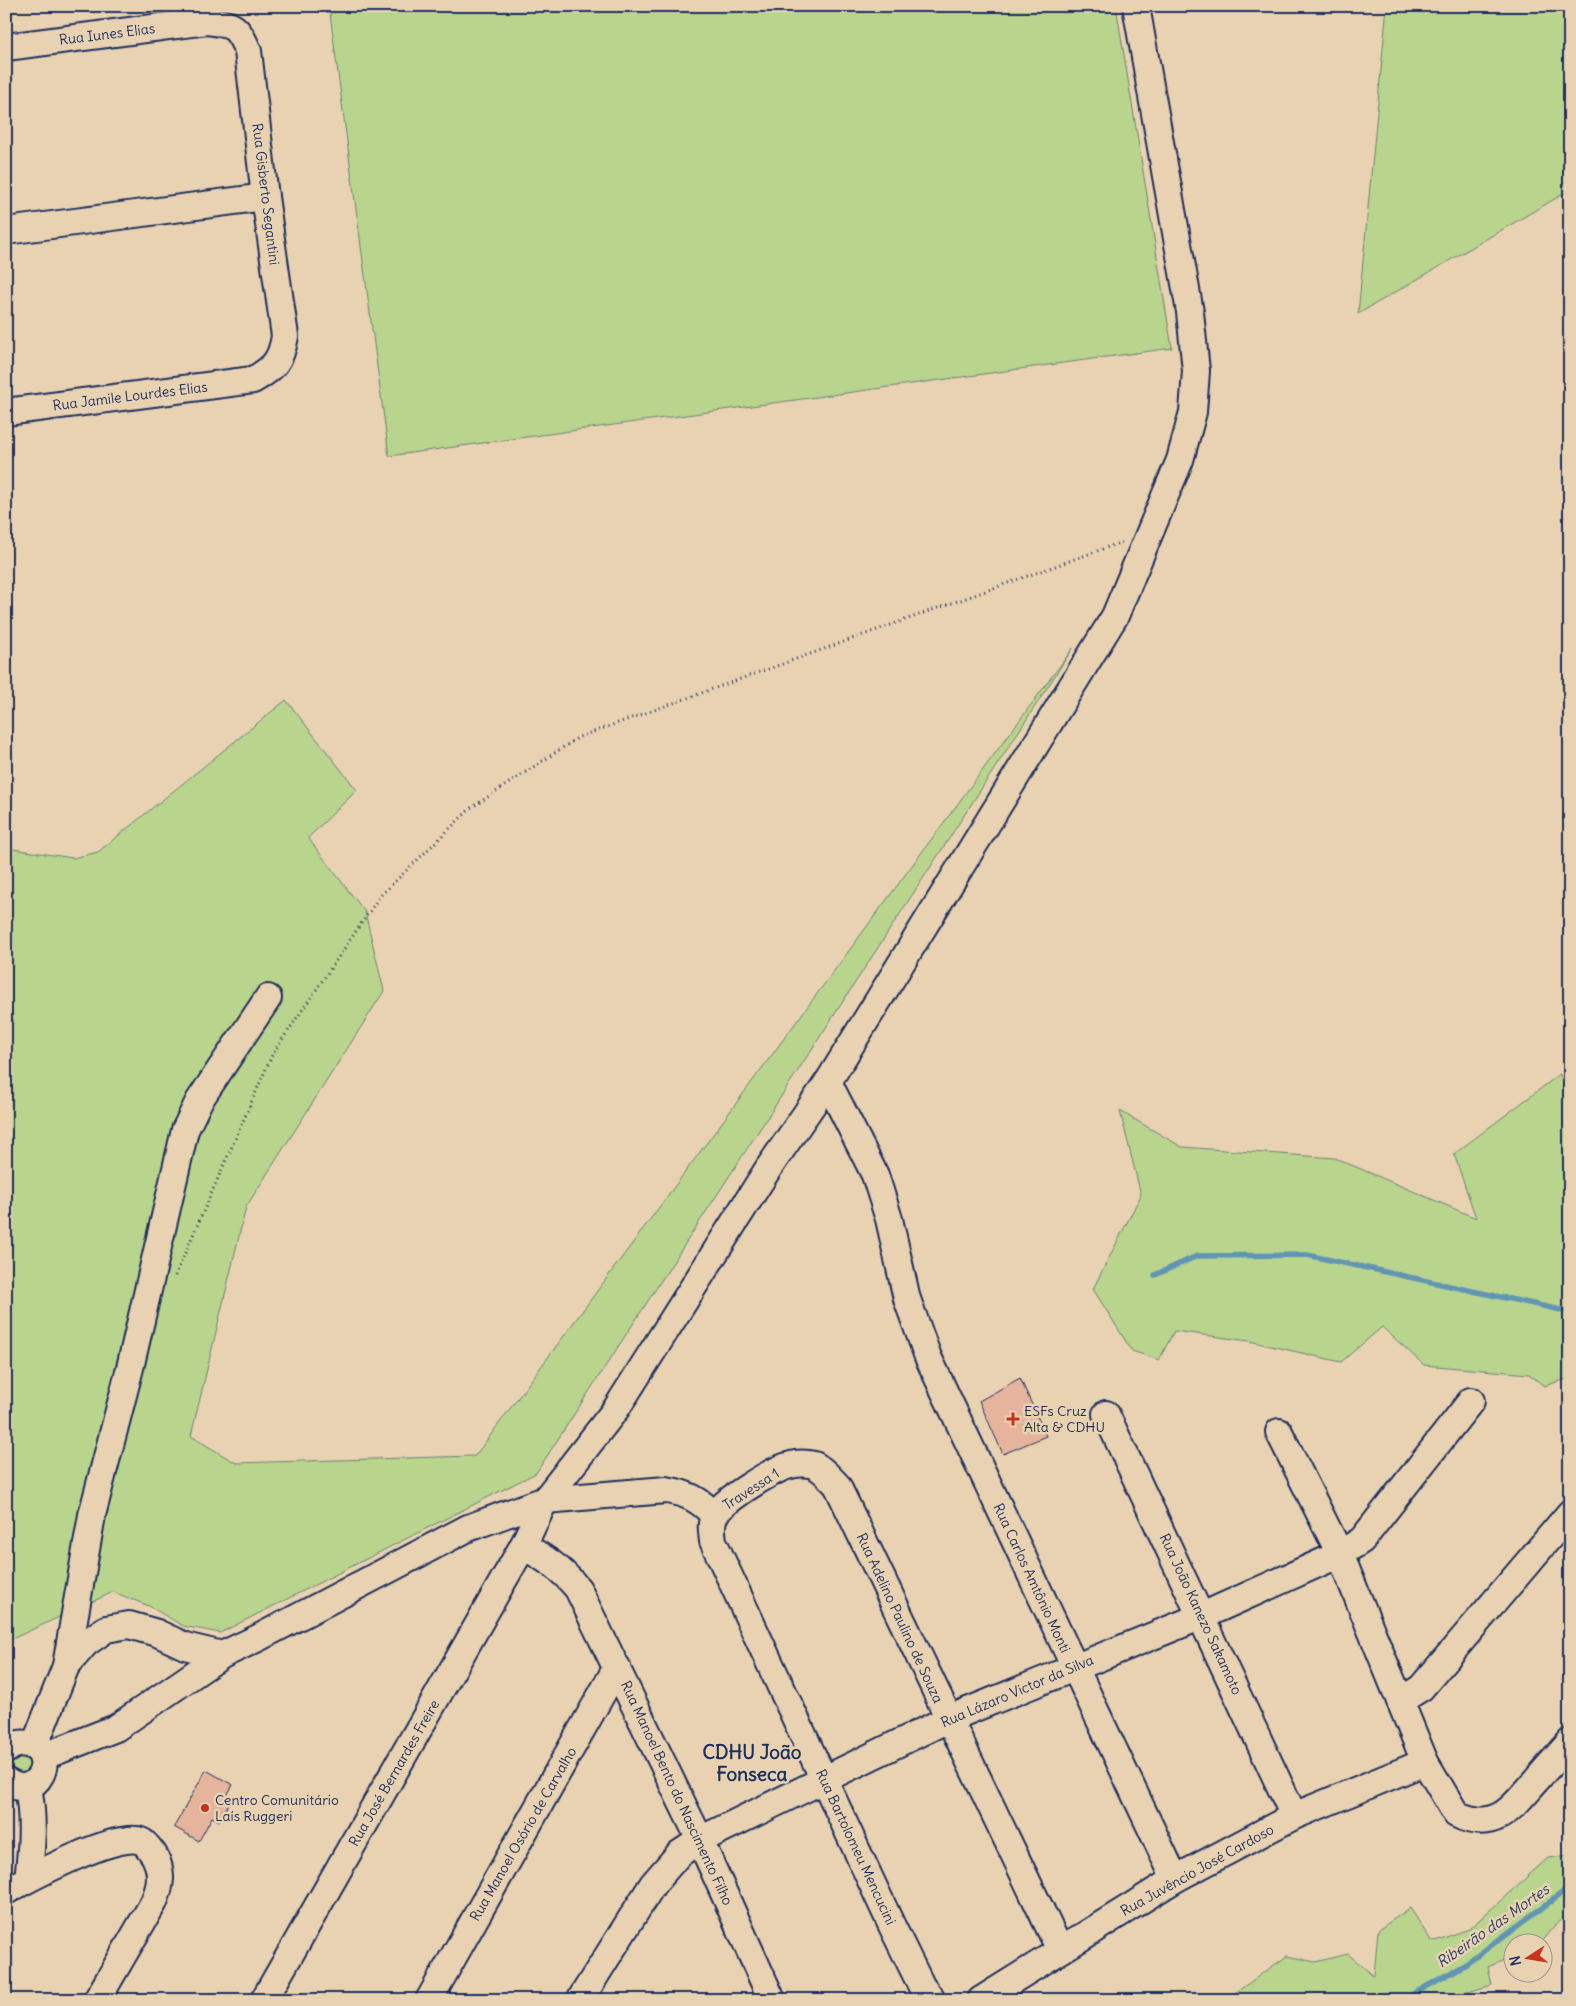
<svg xmlns="http://www.w3.org/2000/svg" width="1576" height="2006" font-family="Delius,sans-serif">
<style>
.green{fill:#b9d48c;stroke:#6a8275}
.lines{fill:none;stroke-linecap:round;stroke-linejoin:round}
.stream{stroke:#6096b4;stroke-width:5.5}
.building{fill:#e6b49d;stroke:#1b2f5e}
.minor-casing{stroke:#1b2f5e;stroke-width:30}
.path{stroke:#1b2f5e;stroke-width:3;stroke-dasharray:1 4;stroke-linecap:butt}
.minor{stroke:#e9d2b2;stroke-width:26}
.poi-dot{fill:#c8321e;stroke:#e9d2b2;stroke-width:2}
.labels{text-anchor:middle;stroke-width:5;stroke-linejoin:round;paint-order:stroke}
.street-label{font-size:14px;fill:#1b2f5e;stroke:#e9d2b2}
.poi-label{font-size:14px;fill:#1b2f5e;stroke:#e9d2b2;text-anchor:start}
.water-label{font-size:15px;font-style:italic;fill:#26406c;stroke:#e9d2b2}
.district-label{font-size:19px;font-weight:bold;fill:#1b2f5e;stroke:#e9d2b2}
</style>
<rect width="100%" height="100%" fill="#e9d2b2"/>
<filter id="ink" filterUnits="userSpaceOnUse"><feTurbulence type="fractalNoise" baseFrequency=".02" numOctaves="2"/><feDisplacementMap in="SourceGraphic" scale="10" xChannelSelector="R" yChannelSelector="G"/><feConvolveMatrix kernelMatrix="1 2 1 2 8 2 1 2 1" color-interpolation-filters="sRGB"/></filter>
<g filter="url(#ink)">
<!-- green -->
<g class="green">
<path d="M329,6h787l56,342 -783,108z"/>
<path d="M1387,6h183v184l-212,124z"/>
<path d="M1073,648l-537,825 -316,160 -37,-7 -34,-20 -36,-14 -101,47 -6,-3v-788l67,10 25,-6 188,-152 71,90 -49,48 57,74 19,79 -138,216 -55,229 45,27 239,-7z"/>
<path d="M1560,1074l10,30v274l-26,8 -15,-12 -105,-9 -42,-38 -41,35 -92,-21 -75,-10 -15,29 -27,-9 -39,-62 48,-94 -21,-84 62,36 153,11 141,60 -22,-64z"/>
<path d="M12,1751l22,8 -7,18 -21,-7v-12z"/>
<path d="M1570,1855v65h-11l-19,23 -26,1 -1,12 -25,11 4,18 -52,15h-215l62,-44 28,6 33,-8 26,22 4,-46 32,-22 22,34 37,-13 79,-71z"/>
</g>
<g class="lines">
<!-- stream -->
<g class="stream">
<path d="M1155,1275l42,-19 110,-1 263,57"/>
<path d="M1403,2000l63,-36 104,-77"/>
</g>
</g>
<!-- building -->
<g class="building">
<path d="M1020,1378l26,58 -43,18 -24,-53z"/>
<path d="M206,1770l27,15 -7,12 5,3 -12,21 -7,-4 -13,24 -25,-14z"/>
</g>
<g class="lines">
<defs>
<g id="minor">
<path d="M6,47l201,-26c27,3 30,5 41,30l17,146 20,139c-4,25 -11,32 -32,44l-247,32"/>
<path d="M6,231l259,-34"/>
<path d="M828,1082l47,93 14,44 18,80 21,58 247,522"/>
<path d="M1106,1414l188,402"/>
<path d="M1279,1432l61,122 85,208 31,52c38,19 55,-5 78,-31 12,-14 24,-27 36,-41"/>
<path d="M523,1546c22,12 39,23 55,43l122,251 72,160"/>
<path d="M66,1666l20,-23 20,-14 23,-4 28,8 28,13 37,9 36,-17 210,-110 77,-28 121,-10c21,3 34,10 48,25"/>
<path d="M1400,1701l21,-13 149,-175"/>
<path d="M34,1747l32,-81 26,-151 38,-147 55,-238 14,-29 69,-103"/>
<path d="M6,1750c7,-5 13,-8 22,-6 32,10 9,60 -22,37"/>
<path d="M42,1757l74,-29 106,-73"/>
<path d="M28,1787c6,32 4,60 0,92"/>
<path d="M6,1891c24,-13 111,-60 135,-50 5,2 10,10 13,14 9,17 7,30 0,47l-57,98"/>
<path d="M264,2000l259,-454 22,-46 71,-91 152,-240 60,-87 287,-466 65,-156 13,-48 3,-41 -6,-59 -54,-306"/>
<path d="M429,2000l188,-333"/>
<path d="M580,2000l73,-116 26,-30 21,-14 248,-121 254,-103 138,-62 22,-14 109,-139"/>
<path d="M932,2000l-10,-13 -30,-61 -179,-385c-1,-9 -3,-18 2,-26 7,-14 60,-47 76,-50 6,-2 16,-2 23,0 9,4 16,13 23,20l223,465"/>
<path d="M981,2000l194,-121 119,-63 131,-54"/>
</g>
</defs>
<!-- minor casing -->
<use href="#minor" class="minor-casing"/>
<!-- path -->
<path class="path" d="M175,1276l98,-223 107,-157 91,-88 108,-71 543,-195"/>
<!-- minor -->
<use href="#minor" class="minor"/>
</g>
</g>
<!-- markers -->
<g class="poi-dot">
<path d="M1010.5 1411.5h5v5h5v5h-5v5h-5v-5h-5v-5h5z"/>
<circle cx="205" cy="1808" r="5"/>
</g>
<g class="labels">
<!-- street labels -->
<g class="street-label">
<text transform="translate(107 34) rotate(-7)" y="5">Rua Iunes Elias</text>
<text transform="translate(266 194) rotate(83)" y="5">Rua Gisberto Segantini</text>
<text transform="translate(130 396) rotate(-7)" y="5">Rua Jamile Lourdes Elias</text>
<text transform="translate(751 1489) rotate(-33)" y="5">Travessa 1</text>
<text transform="translate(1032 1578) rotate(65)" y="5">Rua Carlos Amtônio Monti</text>
<text transform="translate(1201 1614) rotate(65)" y="5">Rua João Kanezo Sakamoto</text>
<text transform="translate(900 1618) rotate(65)" y="5">Rua Adelino Paulino de Souza</text>
<text transform="translate(1017 1691) rotate(-23)" y="5">Rua Lázaro Victor da Silva</text>
<text transform="translate(394 1773) rotate(-60)" y="5">Rua José Bernardes Freire</text>
<text transform="translate(677 1793) rotate(65)" y="5">Rua Manoel Bento do Nascimento Filho</text>
<text transform="translate(523 1834) rotate(-60)" y="5">Rua Manoel Osório de Carvalho</text>
<text transform="translate(856 1847) rotate(65)" y="5">Rua Bartolomeu Mencucini</text>
<text transform="translate(1197 1870) rotate(-29)" y="5">Rua Juvêncio José Cardoso</text>
</g>
<!-- poi labels -->
<g class="poi-label">
<text x="1024" y="1416">ESFs Cruz<tspan x="1024" dy="16">Alta &amp; CDHU</tspan></text>
<text x="215" y="1805">Centro Comunitário<tspan x="215" dy="16">Laís Ruggeri</tspan></text>
</g>
<!-- water labels -->
<g class="water-label">
<text transform="translate(1493 1926) rotate(-35)" y="5">Ribeirão das Mortes</text>
</g>
<!-- district labels -->
<g class="district-label">
<text x="752" y="1759">CDHU João<tspan x="752" dy="22">Fonseca</tspan></text>
</g>
</g>
<!-- margin -->
<rect width="1576" height="2006" fill="none" stroke="#e9d2b2" stroke-width="25"/>
<rect x="12" y="12" width="1551" height="1981" fill="none" stroke="#1b2f5e" stroke-width="2" filter="url(#ink)"/>
<!-- north arrow -->
<g transform="translate(1528 1958) rotate(258)"><circle r="24" fill="#e9d2b2" stroke="#979190"/>
<path d="M0-4L9 19L0 12L-9 19Z" fill="#c8321e"/>
<text y="-8" font-size="14" font-weight="bold" text-anchor="middle" fill="#1b2f5e">N</text>
</g>
</svg>
